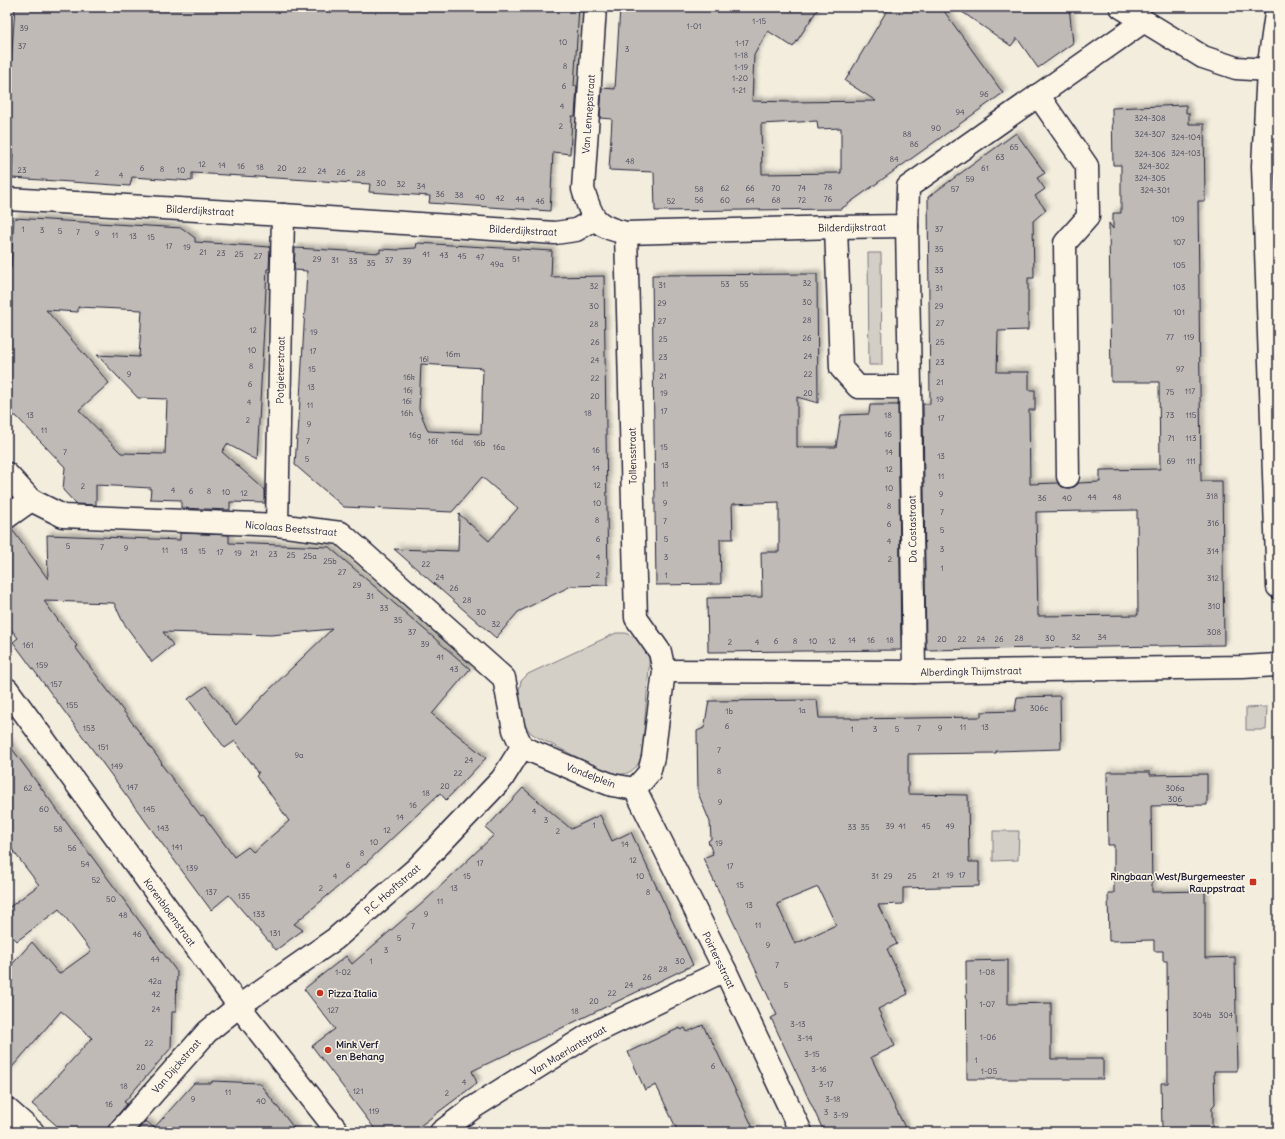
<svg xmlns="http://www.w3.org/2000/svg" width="1285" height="1139" font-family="Delius,sans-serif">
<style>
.green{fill:#d4cfc6;stroke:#7b7880}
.building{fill:#bfbab6;stroke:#22223b;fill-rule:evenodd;filter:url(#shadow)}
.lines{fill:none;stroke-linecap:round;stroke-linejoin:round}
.street-casing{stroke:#22223b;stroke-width:25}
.secondary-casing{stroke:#22223b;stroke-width:25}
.street{stroke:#fcf5e5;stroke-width:22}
.secondary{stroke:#fcf5e5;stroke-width:22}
.poi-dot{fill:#c8321e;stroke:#fcf5e5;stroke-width:1.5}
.labels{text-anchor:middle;stroke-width:3;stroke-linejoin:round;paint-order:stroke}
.number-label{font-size:8px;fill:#49485a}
.street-label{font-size:10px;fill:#22223b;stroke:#fcf5e5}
.poi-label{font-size:10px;font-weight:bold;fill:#22223b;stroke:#fcf5e5;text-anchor:start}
</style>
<defs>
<filter id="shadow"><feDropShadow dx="3.5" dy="-3.5" stdDeviation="2" flood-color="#0004"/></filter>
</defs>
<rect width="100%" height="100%" fill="#f3edde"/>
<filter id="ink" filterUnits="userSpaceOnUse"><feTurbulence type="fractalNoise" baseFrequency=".025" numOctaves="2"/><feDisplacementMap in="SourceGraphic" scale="8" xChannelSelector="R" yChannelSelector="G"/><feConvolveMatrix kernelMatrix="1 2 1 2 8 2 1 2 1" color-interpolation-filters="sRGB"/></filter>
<g filter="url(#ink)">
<!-- green -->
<g class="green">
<path d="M868,253h13l1,112h-13z"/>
<path d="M616,633h10l9,5 9,10 5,10v10l-7,87c-6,17 -16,22 -33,18l-70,-35 -8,-5 -6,-8 -3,-6 -3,-28 2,-10 7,-7z"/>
<path d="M1267,707l-1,23h-20v-22z"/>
<path d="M993,831h26l-1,29 -25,1z"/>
</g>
<!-- building -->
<g class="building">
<path d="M15,7h564l-5,79h3l-2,30h-3l-2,38 -17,-2 -3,59 -121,-8 1,-7 -61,-4 1,-8 -78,-5 -100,-6v8l-60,-4 -2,9 -118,-8 1,-24h-6v-32z"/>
<path d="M620,7h199l-26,40 -25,-16 -14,24 -2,46 37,1 87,-1 -31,-20 44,-74h52l62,86 -162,116 -186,2 -1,-39 -45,-2 3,-51 -12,-1 2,-30 13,1zM817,121l1,8 23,-1v45l-79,1 -1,-50z"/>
<path d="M955,7h114l4,36 -35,25 -21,-30 -6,8z"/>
<path d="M1186,105v8h3v11h15l1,77h-7l3,280h21l2,164 -298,5 -3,-246h7l-2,-207 88,-64 29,40 -8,5 8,11 -10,7 11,14 -13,11 1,57h-6v52l-30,1 -1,41h32v18h6v20h-6l1,74 28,-1 4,4 7,1 5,-1 5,-4 21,-1v-12l60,-1 -1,-87h-48l-2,-159 4,6v-16h8v-48h-8l-1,-57zM1137,510l1,105 -100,1 -2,-104z"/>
<path d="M14,218l168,10 13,10v4l75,5 -1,22h-2l-1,19 -9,172 -30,-16 -5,8 43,38v13l-35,-1v8l-49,-2v-8l-31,-1 1,-11 -55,-3v20l-20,-1 -13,-14 2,-23 -49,-51h-9v-148h4zM78,307l64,3 -3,47 -42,-2 41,43 29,1 -2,55 -44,-1 -42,-43 30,-27 -63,-73 32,2z"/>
<path d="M417,243l135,8 -1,26 53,-1 4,309 -37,1 -53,26 -22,26 -102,-89 64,2 1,-37 30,27 29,-33 -36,-31 -30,35 -108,-5 -49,-42 2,-29h1l9,-165 -13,-1 1,-22 85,5v-4l19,1v-1l17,-1zM421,364l62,4 -2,66 -53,-3 -9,-22z"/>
<path d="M817,274l1,129 -21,-6v50h39l5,-32 28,-1 1,-9h28l3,245 -193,2 -1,-54 55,-1 -1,-45h18v-50l-47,2 1,35h-13l1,45 -65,1 -4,-310z"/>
<path d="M11,528l37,51 -1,-44 133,5v-7l49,2v8l100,4 141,122 -38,45 54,44 -40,42 -6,-7 -75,71 -71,60 9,6 -27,20 -47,-55 -18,15 -198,-268 5,-4 -11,-14v-95zM44,601l70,2 9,19 29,40 21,-17 -10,-13 108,3 61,-6 -66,64 -30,32 -30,-39 -18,13 37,49 10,-7 24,32 -2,2 32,46 -36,31 -5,-5 -14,10 -31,-42 -2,1 -40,-52 1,-1 -25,-34 -62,-82 2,-1z"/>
<path d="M1060,696l1,53 -65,2v2l-88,1v40l60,1 1,67h10v24l-76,2v16l-25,1 19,39 -10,5 21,45 -30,15 17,37 -24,11 36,75h-83l-53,-114 6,-3 -74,-157 10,-4 -5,-13 3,-2 -1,-17 -12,-29 -1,-62 7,-3 5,-27 108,-1 2,18h32v1l130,-2v-5l34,-1 2,-14zM818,887l18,38 -41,19 -18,-40z"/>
<path d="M7,742l170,230 -1,40h-4l-1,36 -47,54 3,2 -17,20 -3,8h-43l-32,-28 60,-66 -31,-27 -54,62v-103l25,-28 27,32 32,-23 -32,-42 -42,32 -10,-10v-22l32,-24 -32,-42z"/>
<path d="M1107,772h43v3l57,-1v31l-56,1 1,86 53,-1v67l30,-1 2,114h-23l1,33 -3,3v21l-5,1v3h-37v-3h-8l-1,-46h7l-1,-122h-4v-10h-9v-11l-45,1 -1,-48h6v-48h-6z"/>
<path d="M523,788l48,41 29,-14 12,26 19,-9 62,133 -221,106 5,12 -65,49h-35l-65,-86 23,-17 -31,-40 42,-33 6,8 74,-64 68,-65 -8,-7z"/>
<path d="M1008,960v44l43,-1v56h52v20h-136l-1,-118z"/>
<path d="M703,1025l6,13 1,-1 45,95h-77l-22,-47 -11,5 -17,-38 52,-24 1,2 4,-2 2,4z"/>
<path d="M212,1081l47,2 38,49h-161l10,-11 8,7 40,-45h18z"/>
</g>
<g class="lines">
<defs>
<g id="street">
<path d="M595,7l-12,182c9,30 12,37 43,44l210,-6 71,-1 1,-39 236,-166"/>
<path d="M1121,7l82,50 33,11 32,2"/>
<path d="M1038,95l49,71 1,51 -23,26 3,233"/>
<path d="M7,199l276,16 272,18 21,-3 19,-11"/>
<path d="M907,226l3,161 4,285"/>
<path d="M836,227l5,141 17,19h52"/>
<path d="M7,474l24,26"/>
<path d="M7,517l24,-17 32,16 214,9 64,8 163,145 10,52 8,17"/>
<path d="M277,525l6,-310"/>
<path d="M664,671l250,1 329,-5 35,-2"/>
<path d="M7,689l232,317 99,126"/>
<path d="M522,747l77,33 13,5 23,4 14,-16 4,-16 11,-86 -4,-19 -24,-34 -10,-385"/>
<path d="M635,789l90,181 76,162"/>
<path d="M7,1109l26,23"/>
<path d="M119,1132l88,-100 32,-26 96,-67 83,-72 84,-88 20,-32"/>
<path d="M441,1132l33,-25 115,-72 136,-65"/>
</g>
<path id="secondary" d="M1277,7l-9,63 -5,96 15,421"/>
</defs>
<!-- street casing -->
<use href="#street" class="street-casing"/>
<!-- secondary casing -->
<use href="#secondary" class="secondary-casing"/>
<!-- street -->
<use href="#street" class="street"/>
<!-- secondary -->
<use href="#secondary" class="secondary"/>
</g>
</g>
<!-- markers -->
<g class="poi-dot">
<rect x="1249" y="878" width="8" height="8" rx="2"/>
<circle cx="320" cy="993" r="4"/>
<circle cx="328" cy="1050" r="4"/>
</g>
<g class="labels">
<!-- number labels -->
<g class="number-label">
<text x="759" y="24">1-15</text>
<text x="694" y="29">1-01</text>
<text x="24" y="31">39</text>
<text x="563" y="45">10</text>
<text x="742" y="46">1-17</text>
<text x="22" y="49">37</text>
<text x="627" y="52">3</text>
<text x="741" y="58">1-18</text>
<text x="565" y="69">8</text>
<text x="741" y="70">1-19</text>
<text x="740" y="81">1-20</text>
<text x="564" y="89">6</text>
<text x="739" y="93">1-21</text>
<text x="984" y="97">96</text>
<text x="562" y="109">4</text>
<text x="960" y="115">94</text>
<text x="1150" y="121">324-308</text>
<text x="561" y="129">2</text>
<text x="936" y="131">90</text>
<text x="907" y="137">88</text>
<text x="1150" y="137">324-307</text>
<text x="1186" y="140">324-104</text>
<text x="914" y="147">86</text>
<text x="1014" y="150">65</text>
<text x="1186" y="156">324-103</text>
<text x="1150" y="157">324-306</text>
<text x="1000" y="160">63</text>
<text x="894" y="162">84</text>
<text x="630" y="164">48</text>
<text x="202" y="167">12</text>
<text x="222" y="168">14</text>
<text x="241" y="169">16</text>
<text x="1154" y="169">324-302</text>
<text x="260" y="170">18</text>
<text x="142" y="171">6</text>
<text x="282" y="171">20</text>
<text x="985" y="171">61</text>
<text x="162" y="172">8</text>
<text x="22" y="173">23</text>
<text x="181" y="173">10</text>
<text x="302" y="173">22</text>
<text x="322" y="174">24</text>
<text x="341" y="175">26</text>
<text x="97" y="176">2</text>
<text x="361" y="176">28</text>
<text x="121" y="178">4</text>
<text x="1150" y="181">324-305</text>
<text x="970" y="182">59</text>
<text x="381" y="186">30</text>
<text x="401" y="187">32</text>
<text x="421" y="189">34</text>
<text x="828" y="190">78</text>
<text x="725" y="191">62</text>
<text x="750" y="191">66</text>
<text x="776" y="191">70</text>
<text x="802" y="191">74</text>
<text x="699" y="192">58</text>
<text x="955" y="192">57</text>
<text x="1155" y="193">324-301</text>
<text x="440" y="197">36</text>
<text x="459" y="198">38</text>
<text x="480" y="200">40</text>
<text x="500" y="201">42</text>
<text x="520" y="202">44</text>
<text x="828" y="202">76</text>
<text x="699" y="203">56</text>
<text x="725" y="203">60</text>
<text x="750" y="203">64</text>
<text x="776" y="203">68</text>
<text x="802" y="203">72</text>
<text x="540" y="204">46</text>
<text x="671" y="204">52</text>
<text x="1178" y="222">109</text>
<text x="23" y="232">1</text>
<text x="939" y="232">37</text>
<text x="42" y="233">3</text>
<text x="60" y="234">5</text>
<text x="78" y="235">7</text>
<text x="97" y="236">9</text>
<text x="115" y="238">11</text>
<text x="133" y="239">13</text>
<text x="151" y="240">15</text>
<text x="1179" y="245">107</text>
<text x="169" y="249">17</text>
<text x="187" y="250">19</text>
<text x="939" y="252">35</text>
<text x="203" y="255">21</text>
<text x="221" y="256">23</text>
<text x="239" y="257">25</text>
<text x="426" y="257">41</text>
<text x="444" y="258">43</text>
<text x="258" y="259">27</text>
<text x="462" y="259">45</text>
<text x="480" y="260">47</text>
<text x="317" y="262">29</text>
<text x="516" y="262">51</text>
<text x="335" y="263">31</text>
<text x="389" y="263">37</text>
<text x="353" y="264">33</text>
<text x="407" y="264">39</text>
<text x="371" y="266">35</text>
<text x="497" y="267">49a</text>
<text x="1179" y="268">105</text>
<text x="939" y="273">33</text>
<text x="807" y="286">32</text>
<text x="725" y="287">53</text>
<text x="744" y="287">55</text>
<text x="662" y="288">31</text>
<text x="594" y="289">32</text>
<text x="1179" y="290">103</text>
<text x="939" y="291">31</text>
<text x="807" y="305">30</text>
<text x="662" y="306">29</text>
<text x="594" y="309">30</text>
<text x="939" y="309">29</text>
<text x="1179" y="315">101</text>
<text x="807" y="323">28</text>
<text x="662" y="324">27</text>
<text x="940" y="326">27</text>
<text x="594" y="327">28</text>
<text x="253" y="333">12</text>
<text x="314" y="335">19</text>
<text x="1170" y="340">77</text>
<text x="1189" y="340">119</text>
<text x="807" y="341">26</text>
<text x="663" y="342">25</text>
<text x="595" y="345">26</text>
<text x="940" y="345">25</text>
<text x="252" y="353">10</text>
<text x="313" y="354">17</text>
<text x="453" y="357">16m</text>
<text x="808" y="359">24</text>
<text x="663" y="360">23</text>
<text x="424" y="362">16l</text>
<text x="595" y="363">24</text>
<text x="940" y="365">23</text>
<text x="251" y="369">8</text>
<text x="312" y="372">15</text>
<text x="1180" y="372">97</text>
<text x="129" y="377">9</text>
<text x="808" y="377">22</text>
<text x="663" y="379">21</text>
<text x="409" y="380">16k</text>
<text x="595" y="381">22</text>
<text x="940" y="385">21</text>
<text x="250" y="387">6</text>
<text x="311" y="390">13</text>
<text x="408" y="393">16j</text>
<text x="1190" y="394">117</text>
<text x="1170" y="395">75</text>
<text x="664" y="396">19</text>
<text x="808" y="396">20</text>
<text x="595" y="399">20</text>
<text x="940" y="402">19</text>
<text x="407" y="404">16i</text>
<text x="249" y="405">4</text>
<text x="310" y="408">11</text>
<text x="664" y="414">17</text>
<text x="407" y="416">16h</text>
<text x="588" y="416">18</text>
<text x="30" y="418">13</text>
<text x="888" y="418">18</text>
<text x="1170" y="418">73</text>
<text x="1191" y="418">115</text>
<text x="941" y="421">17</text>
<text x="248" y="423">2</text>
<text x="309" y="427">9</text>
<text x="44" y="433">11</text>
<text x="888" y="437">16</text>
<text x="415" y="438">16g</text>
<text x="1171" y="441">71</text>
<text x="1191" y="441">113</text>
<text x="308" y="444">7</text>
<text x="433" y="444">16f</text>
<text x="457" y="445">16d</text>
<text x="479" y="446">16b</text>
<text x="499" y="450">16a</text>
<text x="664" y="450">15</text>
<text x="596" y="453">16</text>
<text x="65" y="455">7</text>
<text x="889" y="455">14</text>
<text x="941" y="459">13</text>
<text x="307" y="462">5</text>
<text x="1171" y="464">69</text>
<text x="1191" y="464">111</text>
<text x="665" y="468">13</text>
<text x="596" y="471">14</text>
<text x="889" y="472">12</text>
<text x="941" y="479">11</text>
<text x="665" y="487">11</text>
<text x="597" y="488">12</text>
<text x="83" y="489">2</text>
<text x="889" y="491">10</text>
<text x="173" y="493">4</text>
<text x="191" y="494">6</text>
<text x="209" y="494">8</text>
<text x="226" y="495">10</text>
<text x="244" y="496">12</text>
<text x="941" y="497">9</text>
<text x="1212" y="499">318</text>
<text x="1092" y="500">44</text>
<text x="1117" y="500">48</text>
<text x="1042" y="501">36</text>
<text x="1067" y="501">40</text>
<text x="597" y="506">10</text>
<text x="665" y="506">9</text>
<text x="889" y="509">8</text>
<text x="942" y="515">7</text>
<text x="597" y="523">8</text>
<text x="665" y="524">7</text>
<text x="1213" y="526">316</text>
<text x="889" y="527">6</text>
<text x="942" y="533">5</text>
<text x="598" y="542">6</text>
<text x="666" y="542">5</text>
<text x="889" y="544">4</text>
<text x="68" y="549">5</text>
<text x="102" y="550">7</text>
<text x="126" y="551">9</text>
<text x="942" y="552">3</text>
<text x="165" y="553">11</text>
<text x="184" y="554">13</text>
<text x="202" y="554">15</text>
<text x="1213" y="554">314</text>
<text x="220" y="555">17</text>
<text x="238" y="556">19</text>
<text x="254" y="556">21</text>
<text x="273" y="557">23</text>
<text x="291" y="558">25</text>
<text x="310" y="559">25a</text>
<text x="598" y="560">4</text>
<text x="666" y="560">3</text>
<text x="890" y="562">2</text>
<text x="330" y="564">25b</text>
<text x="426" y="567">22</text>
<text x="942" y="571">1</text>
<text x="342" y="575">27</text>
<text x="598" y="578">2</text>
<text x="666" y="578">1</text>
<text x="440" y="580">24</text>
<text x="1213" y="581">312</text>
<text x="357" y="588">29</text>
<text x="454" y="591">26</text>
<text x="370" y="599">31</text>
<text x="467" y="603">28</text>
<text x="1214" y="609">310</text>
<text x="384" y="611">33</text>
<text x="481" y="615">30</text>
<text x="398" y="623">35</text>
<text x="496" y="627">32</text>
<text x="412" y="635">37</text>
<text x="1214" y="635">308</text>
<text x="1076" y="640">32</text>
<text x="1102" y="640">34</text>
<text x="1019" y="641">28</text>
<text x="1050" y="641">30</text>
<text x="942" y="642">20</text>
<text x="962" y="642">22</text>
<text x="981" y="642">24</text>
<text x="999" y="642">26</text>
<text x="852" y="643">14</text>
<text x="871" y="643">16</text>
<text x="890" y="643">18</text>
<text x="776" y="644">6</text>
<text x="795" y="644">8</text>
<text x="813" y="644">10</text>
<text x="832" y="644">12</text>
<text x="730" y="645">2</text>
<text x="757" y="645">4</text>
<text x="425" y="647">39</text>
<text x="28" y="648">161</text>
<text x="440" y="660">41</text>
<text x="42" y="668">159</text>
<text x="454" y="672">43</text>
<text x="56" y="687">157</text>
<text x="72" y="708">155</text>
<text x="1039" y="711">306c</text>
<text x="802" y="713">1a</text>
<text x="729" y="714">1b</text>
<text x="727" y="729">6</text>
<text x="963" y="730">11</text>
<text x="985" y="730">13</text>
<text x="89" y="731">153</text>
<text x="919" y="731">7</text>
<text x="940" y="731">9</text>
<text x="852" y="732">1</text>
<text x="875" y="732">3</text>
<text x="897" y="732">5</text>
<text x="103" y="750">151</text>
<text x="719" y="753">7</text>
<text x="299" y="758">9a</text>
<text x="469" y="763">24</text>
<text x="117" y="769">149</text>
<text x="719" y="774">8</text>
<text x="458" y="776">22</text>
<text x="445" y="789">20</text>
<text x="132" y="790">147</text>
<text x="28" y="791">62</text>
<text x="1175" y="791">306a</text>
<text x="426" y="796">18</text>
<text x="1175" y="802">306</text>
<text x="720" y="805">9</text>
<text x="413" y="808">16</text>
<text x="44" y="812">60</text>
<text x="149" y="812">145</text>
<text x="534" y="814">4</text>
<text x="400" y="820">14</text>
<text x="546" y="823">3</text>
<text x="594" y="828">1</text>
<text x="890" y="829">39</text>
<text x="902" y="829">41</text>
<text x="926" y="829">45</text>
<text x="950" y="829">49</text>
<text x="852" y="830">33</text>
<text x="865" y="830">35</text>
<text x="163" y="831">143</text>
<text x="58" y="832">58</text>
<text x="387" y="833">12</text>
<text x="558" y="834">2</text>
<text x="374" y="845">10</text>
<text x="719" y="846">19</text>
<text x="625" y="847">14</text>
<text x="177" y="850">141</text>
<text x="72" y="851">56</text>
<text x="362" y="856">8</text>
<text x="633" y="863">12</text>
<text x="480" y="866">17</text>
<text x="85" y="867">54</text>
<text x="348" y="868">6</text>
<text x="730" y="869">17</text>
<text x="192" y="871">139</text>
<text x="936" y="878">21</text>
<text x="950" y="878">19</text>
<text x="962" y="878">17</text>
<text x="335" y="879">4</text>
<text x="467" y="879">15</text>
<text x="640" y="879">10</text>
<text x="875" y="879">31</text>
<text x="888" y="879">29</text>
<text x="912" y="879">25</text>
<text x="96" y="883">52</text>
<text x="740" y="888">15</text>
<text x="321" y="891">2</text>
<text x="454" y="891">13</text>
<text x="211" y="895">137</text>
<text x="648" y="895">8</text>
<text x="244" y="899">135</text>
<text x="111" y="902">50</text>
<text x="440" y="904">11</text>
<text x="749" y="908">13</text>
<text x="259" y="917">133</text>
<text x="426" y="917">9</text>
<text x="123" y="918">48</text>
<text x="758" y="928">11</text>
<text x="413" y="929">7</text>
<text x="275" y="936">131</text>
<text x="137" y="937">46</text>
<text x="399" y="941">5</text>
<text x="768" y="948">9</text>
<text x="386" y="953">3</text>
<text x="155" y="962">44</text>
<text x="371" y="964">1</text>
<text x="680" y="964">30</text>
<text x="777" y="968">7</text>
<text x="663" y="972">28</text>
<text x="343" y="975">1-02</text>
<text x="987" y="975">1-08</text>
<text x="647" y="980">26</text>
<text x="155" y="984">42a</text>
<text x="629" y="988">24</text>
<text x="786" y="988">5</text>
<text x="612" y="996">22</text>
<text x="156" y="997">42</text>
<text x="594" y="1004">20</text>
<text x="987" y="1007">1-07</text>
<text x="156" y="1012">24</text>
<text x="333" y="1013">127</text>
<text x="575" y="1014">18</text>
<text x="1202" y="1018">304b</text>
<text x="1226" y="1018">304</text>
<text x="798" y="1027">3-13</text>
<text x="988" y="1040">1-06</text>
<text x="805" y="1041">3-14</text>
<text x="149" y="1046">22</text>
<text x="812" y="1057">3-15</text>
<text x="976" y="1063">1</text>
<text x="713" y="1069">6</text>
<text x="141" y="1070">20</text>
<text x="819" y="1072">3-16</text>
<text x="989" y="1074">1-05</text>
<text x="464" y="1085">4</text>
<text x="826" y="1087">3-17</text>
<text x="124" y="1089">18</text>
<text x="358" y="1094">121</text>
<text x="228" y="1095">11</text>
<text x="447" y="1096">2</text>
<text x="193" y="1102">9</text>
<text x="833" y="1102">3-18</text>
<text x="261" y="1104">40</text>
<text x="109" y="1107">16</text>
<text x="374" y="1114">119</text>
<text x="826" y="1115">3</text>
<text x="841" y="1118">3-19</text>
</g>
<!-- street labels -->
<g class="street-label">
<text transform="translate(588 114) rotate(-86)" y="4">Van Lennepstraat</text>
<text transform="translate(200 210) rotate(3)" y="4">Bilderdijkstraat</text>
<text transform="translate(852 227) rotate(-1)" y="4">Bilderdijkstraat</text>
<text transform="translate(523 230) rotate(3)" y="4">Bilderdijkstraat</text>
<text transform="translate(280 370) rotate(-89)" y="4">Potgieterstraat</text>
<text transform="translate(632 456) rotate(-91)" y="4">Tollensstraat</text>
<text transform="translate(291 528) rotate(5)" y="4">Nicolaas Beetsstraat</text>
<text transform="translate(912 529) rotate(-91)" y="4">Da Costastraat</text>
<text transform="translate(971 671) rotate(-1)" y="4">Alberdingk Thijmstraat</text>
<text transform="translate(591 775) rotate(21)" y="4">Vondelplein</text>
<text transform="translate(392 889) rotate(-41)" y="4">P.C. Hooftstraat</text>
<text transform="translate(170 912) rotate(54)" y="4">Korenbloemstraat</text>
<text transform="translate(719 960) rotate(64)" y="4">Poirtersstraat</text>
<text transform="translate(568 1050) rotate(-31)" y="4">Van Maerlantstraat</text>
<text transform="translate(176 1066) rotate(-49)" y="4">Van Dijckstraat</text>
</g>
<!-- poi labels -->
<g class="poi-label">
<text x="1245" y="880" text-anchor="end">Ringbaan West/Burgemeester<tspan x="1245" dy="12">Rauppstraat</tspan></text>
<text x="328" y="997">Pizza Italia</text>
<text x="336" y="1048">Mink Verf<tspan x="336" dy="12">en Behang</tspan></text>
</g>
</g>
<!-- margin -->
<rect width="1285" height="1139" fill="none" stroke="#fcf5e5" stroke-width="24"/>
<rect x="12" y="12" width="1261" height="1115" fill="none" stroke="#22223b" stroke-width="1.5" filter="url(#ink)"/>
</svg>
